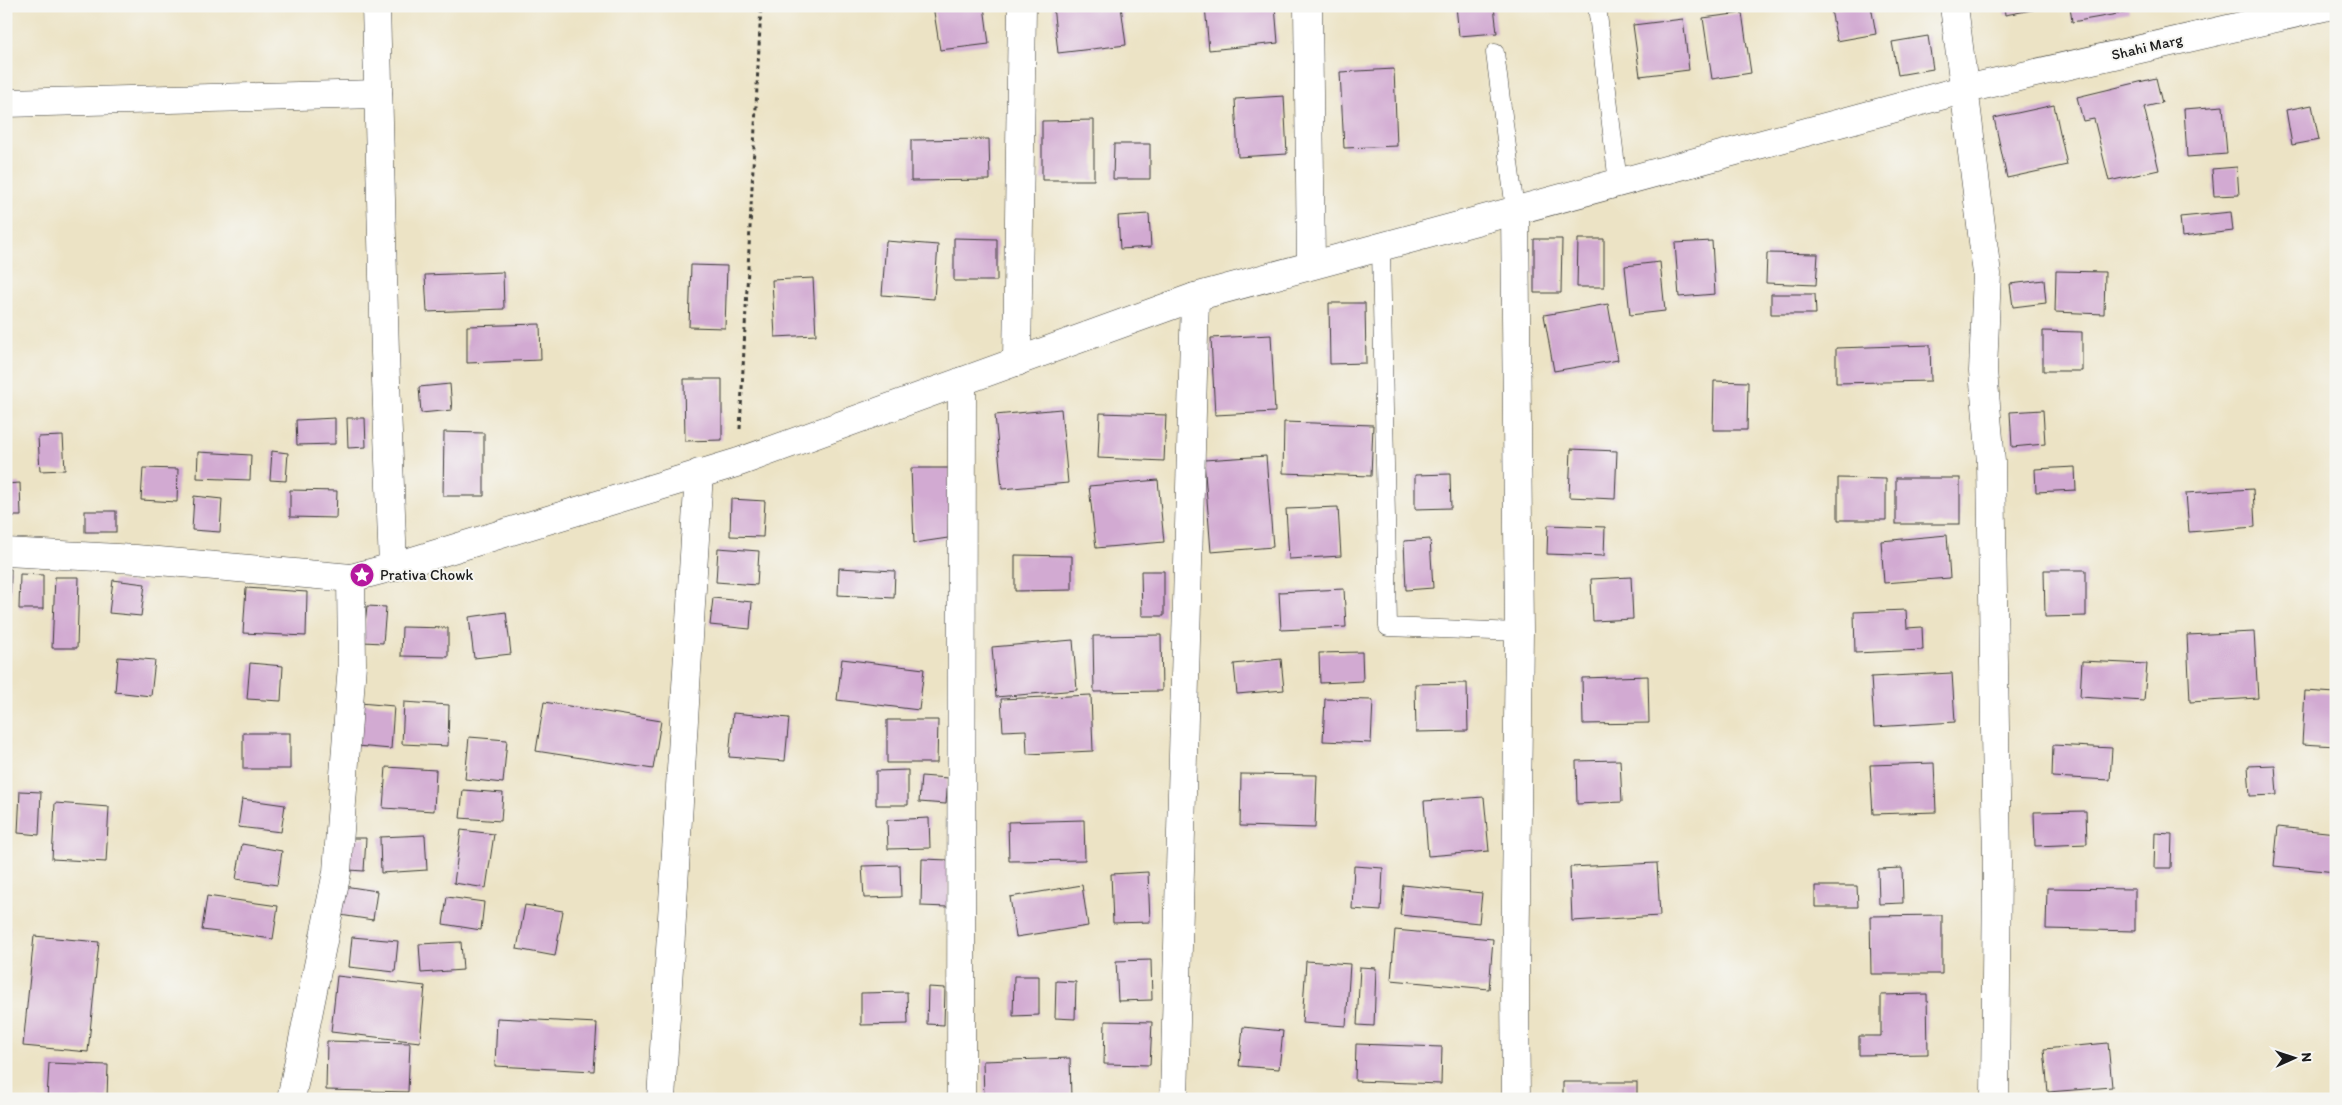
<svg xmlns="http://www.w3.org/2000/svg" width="2342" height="1105" font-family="Itim,sans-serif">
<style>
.building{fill:#d2aad2}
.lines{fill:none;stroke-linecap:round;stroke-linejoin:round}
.service-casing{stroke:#3b3a35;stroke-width:19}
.minor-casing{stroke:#3b3a35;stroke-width:29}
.tertiary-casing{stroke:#3b3a35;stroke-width:29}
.path{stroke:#3b3a35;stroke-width:3;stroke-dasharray:4 4;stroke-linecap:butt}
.service{stroke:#fff;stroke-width:18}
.minor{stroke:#fff;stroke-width:28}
.tertiary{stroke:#fff;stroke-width:28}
.labels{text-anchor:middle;stroke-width:4;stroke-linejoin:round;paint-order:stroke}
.street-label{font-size:15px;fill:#1c1c1c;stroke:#f6f6f2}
.poi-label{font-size:15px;fill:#1c1c1c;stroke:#f6f6f2;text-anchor:start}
</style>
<rect width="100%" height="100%" fill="#f6f6f2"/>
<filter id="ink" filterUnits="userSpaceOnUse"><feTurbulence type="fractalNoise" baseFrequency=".02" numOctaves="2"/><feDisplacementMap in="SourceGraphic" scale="10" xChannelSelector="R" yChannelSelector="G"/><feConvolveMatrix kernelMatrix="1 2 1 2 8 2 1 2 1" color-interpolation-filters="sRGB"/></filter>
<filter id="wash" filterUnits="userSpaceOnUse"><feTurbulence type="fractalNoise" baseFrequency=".0096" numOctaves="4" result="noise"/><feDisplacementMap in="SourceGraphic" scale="20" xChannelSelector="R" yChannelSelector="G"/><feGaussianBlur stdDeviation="1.12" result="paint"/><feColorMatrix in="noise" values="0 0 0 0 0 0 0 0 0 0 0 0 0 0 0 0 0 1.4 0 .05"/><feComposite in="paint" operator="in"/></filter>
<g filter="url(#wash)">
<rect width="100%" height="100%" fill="#ece3c5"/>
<g id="blocks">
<!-- building -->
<g class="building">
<path d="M933,6h51l5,38 -49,6z"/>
<path d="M1053,6h68l5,39 -68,8z"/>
<path d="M1205,6h70l3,37 -69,7z"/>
<path d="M1456,6h38l3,27 -38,3z"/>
<path d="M1849,6h22l5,28 -39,7 -6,-31z"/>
<path d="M2004,6h44v1l-43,8z"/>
<path d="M2070,6h58l1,6 -57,10z"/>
<path d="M1742,13l9,60 -39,6 -9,-61z"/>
<path d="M1683,19l6,51 -49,6 -7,-51z"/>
<path d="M1928,36l5,33 -35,6 -6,-33z"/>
<path d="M1394,69l3,77 -53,2 -4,-76z"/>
<path d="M2156,78l6,25 -18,4 15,63 -50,11 -15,-62 -11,2 -6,-24z"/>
<path d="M1284,96l3,58 -49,3 -3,-58z"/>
<path d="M2054,105l13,60 -60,13 -13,-60z"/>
<path d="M2312,105l7,35 -27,5 -6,-35z"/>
<path d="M2223,106l4,48 -40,3 -3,-48z"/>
<path d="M1094,120v60h-52v-59z"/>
<path d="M989,139l1,41 -79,1v-41z"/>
<path d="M1114,144h36v35h-37z"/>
<path d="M2237,167l2,28 -25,1 -2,-27z"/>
<path d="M2231,212l2,19 -51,6 -2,-20z"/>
<path d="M1149,214l2,33 -31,2 -2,-33z"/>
<path d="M954,238l43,1v42h-43z"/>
<path d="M1534,239h28l-1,54h-27z"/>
<path d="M1578,239h26v48h-27z"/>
<path d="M886,241l52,4 -4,54 -52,-4z"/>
<path d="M1712,241l3,53 -36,3 -4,-54z"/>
<path d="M1767,253l51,1 -2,31 -50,-2z"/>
<path d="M1660,262l5,49 -35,4 -5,-49z"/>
<path d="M691,265l36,1 -2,62 -36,-1z"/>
<path d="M2056,271l49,1 -1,42 -49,-2z"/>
<path d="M503,272l1,37 -77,3 -2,-37z"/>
<path d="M813,278l3,57 -41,2 -3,-57z"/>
<path d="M2044,280l2,23 -33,4 -3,-23z"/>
<path d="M1771,294h44l1,20h-45z"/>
<path d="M1329,303h36l1,60 -36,1z"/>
<path d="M1608,304l10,56 -64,11 -10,-56z"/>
<path d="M540,324l1,36 -74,3v-37z"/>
<path d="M2043,331l39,1v39h-39z"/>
<path d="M1271,335l4,77 -60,3 -4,-77z"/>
<path d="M1930,345l1,36 -95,2v-35z"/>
<path d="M684,379h38v61l-37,1z"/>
<path d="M1714,381l34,1 -1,48h-34z"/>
<path d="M450,384l2,26 -31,3 -2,-26z"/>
<path d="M1061,409l7,74 -66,6 -7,-74z"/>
<path d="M2043,410l2,34 -33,3 -2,-35z"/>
<path d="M1100,413l66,2 -2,46 -66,-3z"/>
<path d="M335,418v26l-38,1 -1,-25z"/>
<path d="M347,418h18l1,29 -18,1z"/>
<path d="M1284,422l89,3 -2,51 -88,-3z"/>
<path d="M444,432l40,1v63h-41z"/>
<path d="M63,436l2,34 -25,1 -2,-34z"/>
<path d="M1571,449l46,2 -2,48 -46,-2z"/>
<path d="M272,451l16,2 -2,28 -16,-1z"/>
<path d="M198,452l53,3 -1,25 -53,-2z"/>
<path d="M1266,456l7,91 -62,5 -7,-92z"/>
<path d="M2075,467l1,23 -40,2 -1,-23z"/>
<path d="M143,468l35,1 -1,33 -36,-2z"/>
<path d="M911,468h39l-2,70 -34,5z"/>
<path d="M1450,474l1,34 -36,1v-34z"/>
<path d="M1838,478l48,1v41h-48z"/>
<rect x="1896" y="478" width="64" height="46"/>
<path d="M1158,480l6,62 -68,6 -7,-62z"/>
<path d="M20,483l1,33h-15v-32z"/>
<path d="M2253,489l2,38 -66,5 -3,-39z"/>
<path d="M290,490l47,1 -1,27 -46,-1z"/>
<path d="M194,496l28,3 -2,33 -28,-2z"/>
<path d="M731,499l34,2 -2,36 -33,-1z"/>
<path d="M1338,507l3,49 -52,3 -3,-50z"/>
<rect x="85" y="511" width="31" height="21"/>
<path d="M1548,525l57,2 -1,29 -57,-2z"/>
<path d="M1947,535l3,43 -66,5 -3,-42z"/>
<path d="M1430,539l3,49 -27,2 -2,-49z"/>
<path d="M718,548l41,3 -2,34 -41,-3z"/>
<path d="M1015,555l57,1v34l-57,1z"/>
<path d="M839,568l56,3 -1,27 -56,-3z"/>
<path d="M6,569h5l-1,45h-4z"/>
<path d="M2044,570h42v46l-41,1z"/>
<path d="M1141,571h23v45h-22z"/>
<path d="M20,574l23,1v34h-24z"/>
<path d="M55,577h24l-2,71h-25z"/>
<path d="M1631,577l2,42 -40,2 -2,-42z"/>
<path d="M113,580l32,4 -4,32 -32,-3z"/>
<path d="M246,588l61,4 -1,44 -63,-3z"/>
<path d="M1344,589l2,38 -65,3 -2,-38z"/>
<path d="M713,598l39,4 -2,27 -40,-4z"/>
<path d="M367,606l19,1 -3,36 -20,-1z"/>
<path d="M1906,610l1,18 15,-1 1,23 -68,3 -1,-41z"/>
<path d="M506,612l5,42 -37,4 -5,-41z"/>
<path d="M402,627l46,1v29l-47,-1z"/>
<path d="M2254,632l4,66 -68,4 -3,-67z"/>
<path d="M1161,635l1,56 -68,1 -1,-56z"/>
<path d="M1073,640l4,50 -81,7 -4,-50z"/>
<path d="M1362,652l1,29 -43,2 -1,-30z"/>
<path d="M118,657l37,3 -4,36 -36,-4z"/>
<path d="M842,659l82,10 -5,41 -82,-10z"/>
<path d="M1281,659l3,31 -47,4 -3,-30z"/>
<path d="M2082,661l65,3 -3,37 -64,-4z"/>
<path d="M250,663l33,3 -2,35 -34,-2z"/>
<path d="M1952,673l3,49 -81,5 -3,-50z"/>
<path d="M1648,676l1,47 -66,1 -1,-46z"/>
<path d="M1467,683l1,48 -52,1 -1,-48z"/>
<path d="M2305,691l31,2v53l-34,-2z"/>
<path d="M1091,695l2,56 -66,3 -1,-24 -23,1 -2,-32z"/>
<path d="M1325,699l48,1 -2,43 -48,-2z"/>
<path d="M404,702l45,3 -1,41 -46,-2z"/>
<path d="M544,702l117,19 -8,48 -117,-18z"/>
<path d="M360,703l34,3 -3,43 -34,-3z"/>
<path d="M733,713l56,5 -4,43 -56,-4z"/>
<path d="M887,720h51l-1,43h-50z"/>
<rect x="243" y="733" width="47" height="36"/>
<path d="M469,737l38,3 -4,43 -38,-4z"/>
<path d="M2053,745l59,3 -2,32 -58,-3z"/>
<path d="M1620,760l2,42 -45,2 -1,-43z"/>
<path d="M1934,763l2,49 -63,2 -3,-49z"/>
<path d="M2275,765l2,30 -27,1 -2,-30z"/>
<path d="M386,767l50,3 -2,41 -51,-3z"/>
<path d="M908,770v35h-32v-34z"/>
<path d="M1241,774l76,1 -2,53 -75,-2z"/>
<path d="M921,776l27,2 -2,26 -27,-2z"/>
<path d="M463,790l40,3 -2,28 -41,-3z"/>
<path d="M20,791l21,1 -2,43 -21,-2z"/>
<path d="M1484,797l5,54 -61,5 -4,-55z"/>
<path d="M242,799l43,6 -4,27 -43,-5z"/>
<path d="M55,803l54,4 -3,55 -54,-3z"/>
<path d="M2086,811l1,33 -52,2 -1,-34z"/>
<path d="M929,818l1,30 -42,1 -1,-29z"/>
<path d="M1084,820l1,40 -76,1 -1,-39z"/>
<path d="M2278,827l58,6v39l-62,-6z"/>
<path d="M461,830l33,4 -8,54 -32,-5z"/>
<path d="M2155,833l17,1 -1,34h-17z"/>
<path d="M425,835l2,35 -46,3 -1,-36z"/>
<path d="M351,838h15l-2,33 -15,-1z"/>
<path d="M242,844l40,7 -5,34 -41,-6z"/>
<path d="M922,859l27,1 -1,47 -27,-1z"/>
<path d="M1657,863l3,53 -88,5 -2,-54z"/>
<path d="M900,865l1,32 -37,1 -2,-32z"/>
<path d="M1354,866l29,2 -2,43 -29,-2z"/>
<path d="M1902,868l1,35 -24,1 -1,-35z"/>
<path d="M1148,872l2,50 -37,1 -2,-49z"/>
<path d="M1082,885l6,41 -72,11 -6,-40z"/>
<path d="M1403,885l79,8 -3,30 -79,-8z"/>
<path d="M344,886l33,5 -4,29 -33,-5z"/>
<path d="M1815,886h42l1,21h-43z"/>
<path d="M2047,888l88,1v42l-89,-2z"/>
<path d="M207,896l71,10 -5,33 -71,-9z"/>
<path d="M447,897l37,5 -3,28 -38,-6z"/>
<path d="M525,905l38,6 -8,45 -38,-7z"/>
<path d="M1942,915v59h-71l-1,-58z"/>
<path d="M6,926h4l-2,21h-2z"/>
<path d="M1395,930l98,9 -4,50 -98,-9z"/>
<path d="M34,936l65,6 -11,110 -65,-6z"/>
<path d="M352,937l46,4 -3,31 -46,-5z"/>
<path d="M461,942l2,28 -42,3 -2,-29z"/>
<path d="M1151,960l1,40 -34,1 -2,-40z"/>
<path d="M1306,961l44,3 -4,62 -44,-3z"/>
<path d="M1360,967l16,1 -2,58 -17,-1z"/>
<path d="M337,976l88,10 -5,56 -89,-10z"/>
<path d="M1014,976h25v39l-26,1z"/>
<path d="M1056,981l20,1 -1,37 -20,-1z"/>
<path d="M928,987l17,1 -1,37 -17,-1z"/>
<path d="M907,992l1,32 -47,1v-32z"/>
<path d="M1927,994l1,60 -69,1v-19h22v-41z"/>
<path d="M497,1018l100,5 -3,48 -99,-5z"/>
<path d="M1105,1021l47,1 -2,43 -46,-1z"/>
<path d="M1243,1027l40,4 -4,38 -40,-3z"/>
<path d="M327,1041l83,2 -2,49 -82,-2z"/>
<path d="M2108,1043l4,44 -64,5 -4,-43z"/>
<path d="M1356,1044l86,3 -1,37 -86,-3z"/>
<path d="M1070,1058l1,41h-87l-1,-38z"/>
<path d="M49,1063l59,2 -1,34h-60z"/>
<rect x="1563" y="1082" width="74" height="17"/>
</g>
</g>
</g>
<g filter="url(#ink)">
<use href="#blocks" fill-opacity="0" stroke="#3b3a35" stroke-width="1"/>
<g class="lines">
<defs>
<g id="service">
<path d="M1597,6l21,177"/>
<path d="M1495,53l20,157"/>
<path d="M1381,247l7,380 131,5"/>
</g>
<g id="minor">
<path d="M1308,6l3,259"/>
<path d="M1954,6l33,268 -4,97 8,91 6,400 -2,237"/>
<path d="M6,103l372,-9"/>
<path d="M1515,210l4,422 -4,358 1,109"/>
<path d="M1017,362l5,-356"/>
<path d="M6,552l130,7 215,19 42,-11"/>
<path d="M291,1099l46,-227 15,-208 -1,-86"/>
<path d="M661,1099l38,-626"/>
<path d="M961,1099l1,-718"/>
<path d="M1174,1099l21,-802"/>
</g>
<path id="tertiary" d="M376,6l9,347 8,214 346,-105 456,-165 771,-208 362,-83"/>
</defs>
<!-- service casing -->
<use href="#service" class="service-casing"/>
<!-- minor casing -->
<use href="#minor" class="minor-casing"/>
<!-- tertiary casing -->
<use href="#tertiary" class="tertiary-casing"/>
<!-- path -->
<path class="path" d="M740,429l21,-423"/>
<!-- service -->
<use href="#service" class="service"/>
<!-- minor -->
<use href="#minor" class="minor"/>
<!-- tertiary -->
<use href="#tertiary" class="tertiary"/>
</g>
</g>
<!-- icons -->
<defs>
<symbol id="sight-disc" viewBox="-11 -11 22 22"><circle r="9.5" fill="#b5179e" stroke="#f6f6f2"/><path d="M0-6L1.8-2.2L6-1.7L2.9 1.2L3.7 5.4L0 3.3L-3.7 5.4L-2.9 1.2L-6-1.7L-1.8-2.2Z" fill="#fff"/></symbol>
</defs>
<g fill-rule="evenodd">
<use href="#sight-disc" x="348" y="561" width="28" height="28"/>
</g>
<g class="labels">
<!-- street labels -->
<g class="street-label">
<text transform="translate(2147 47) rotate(-13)" y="5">Shahi Marg</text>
</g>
<!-- poi labels -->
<g class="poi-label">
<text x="380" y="580">Prativa Chowk</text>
</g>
</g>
<!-- margin -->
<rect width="2342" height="1105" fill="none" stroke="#f6f6f2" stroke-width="25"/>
<!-- north arrow -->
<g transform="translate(2294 1058) rotate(87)" stroke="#f6f6f2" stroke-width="4" paint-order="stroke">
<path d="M0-4L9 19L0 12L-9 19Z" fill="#1c1c1c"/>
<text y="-8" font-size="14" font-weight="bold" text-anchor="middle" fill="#1c1c1c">N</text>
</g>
</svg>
